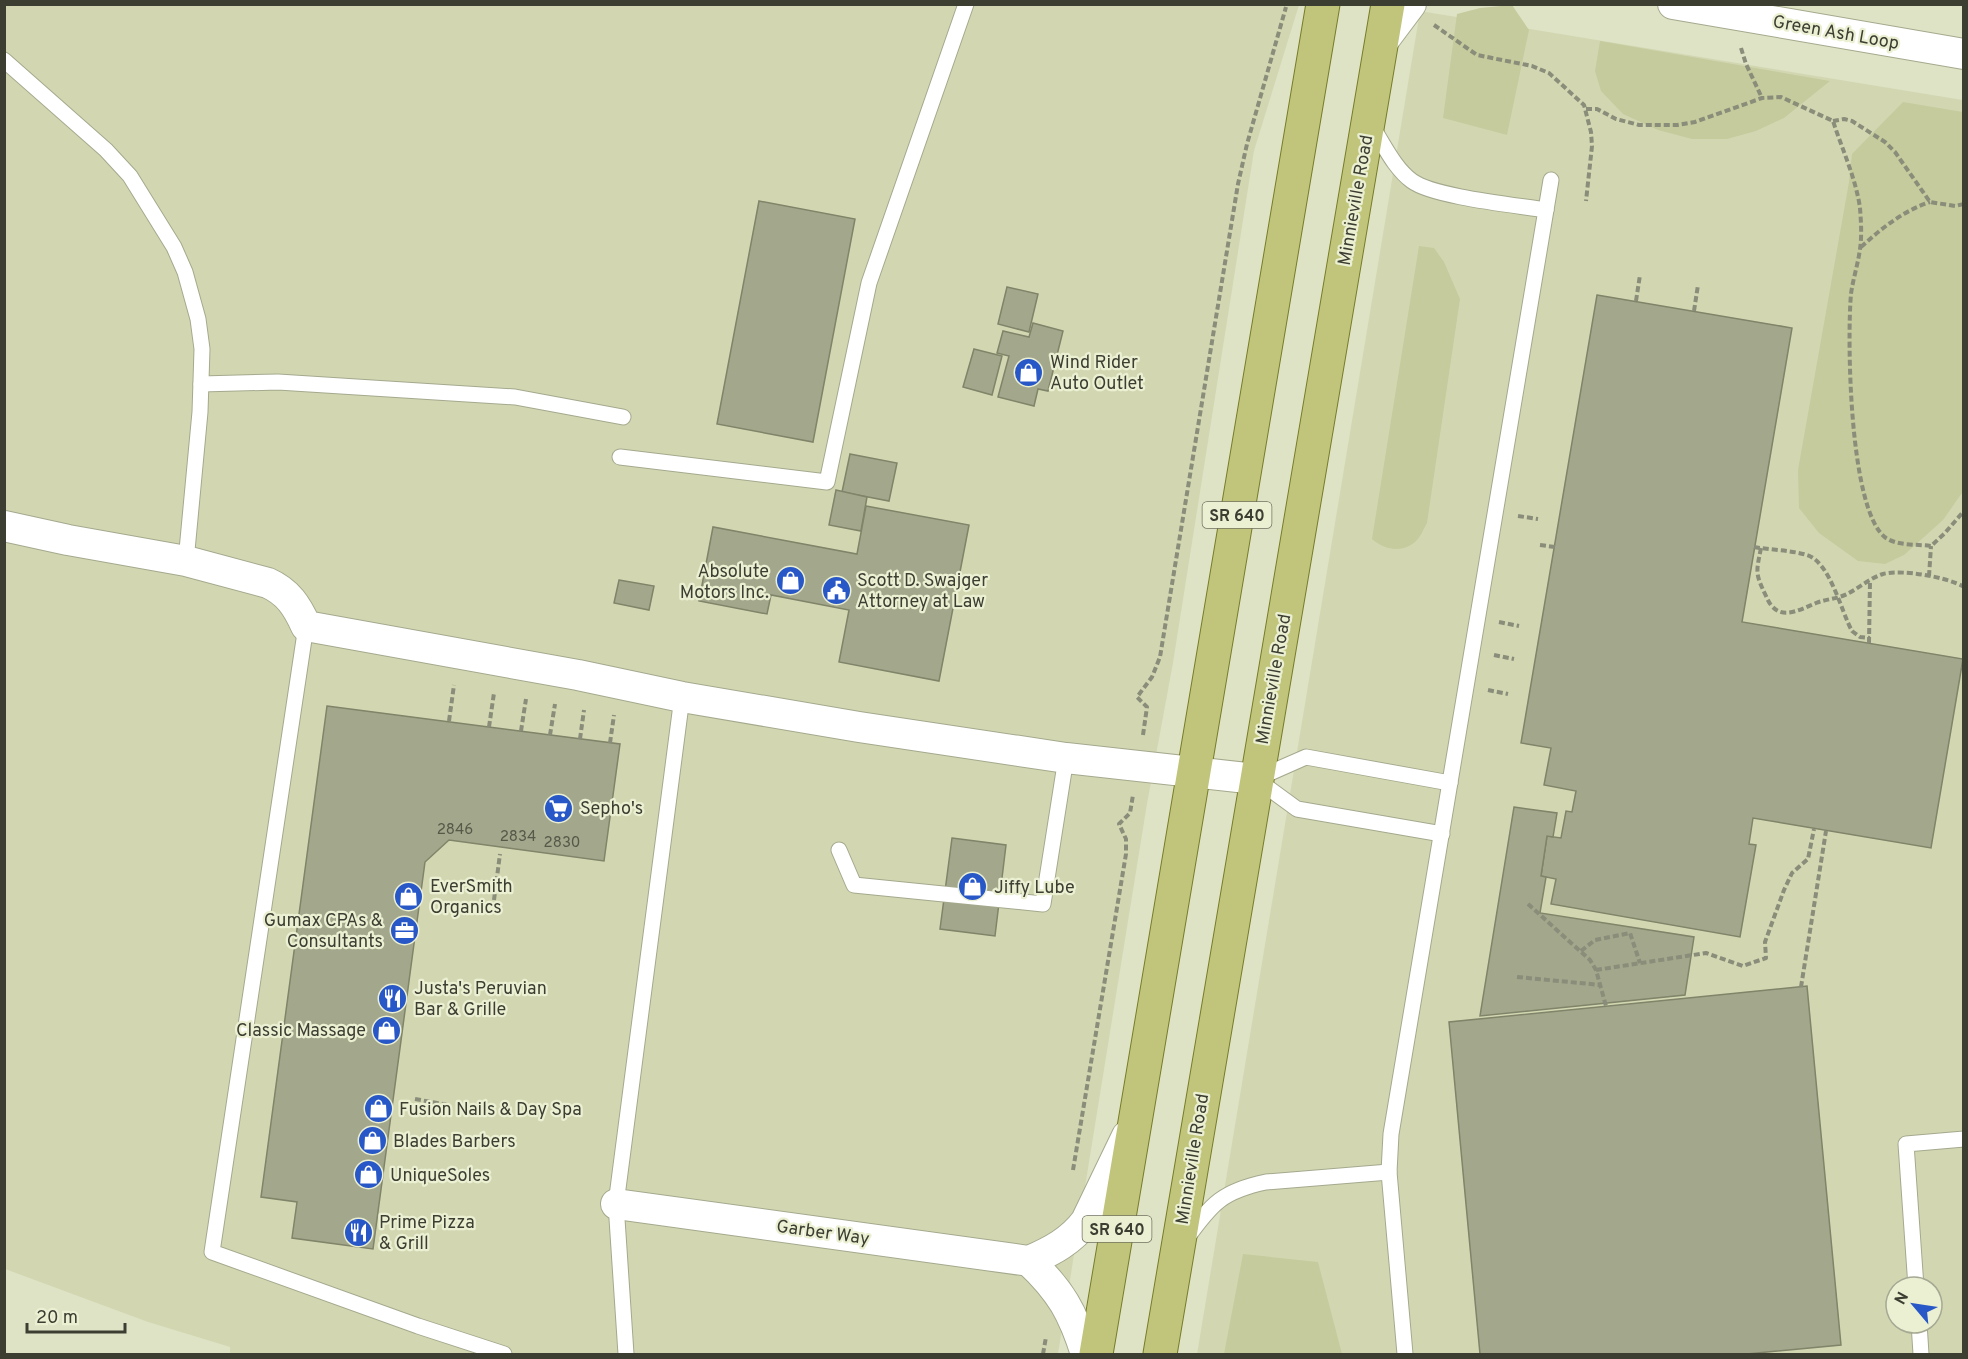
<svg xmlns="http://www.w3.org/2000/svg" width="1968" height="1359" font-family="Overpass,sans-serif">
<style>
.built{fill:#d2d7b2;fill-rule:evenodd}
.green{fill:#c5cb9c}
.building{fill:#a3a78b;stroke:#808469;stroke-width:1.5}
.lines{fill:none;stroke-linecap:round;stroke-linejoin:round}
.service-casing{stroke:#a5a98d;stroke-width:17}
.minor-casing{stroke:#a5a98d;stroke-width:32}
.primary-casing{stroke:#777c28;stroke-width:35}
.path{stroke:#8a8d79;stroke-width:4;stroke-dasharray:6 3;stroke-linecap:butt}
.service{stroke:#fff;stroke-width:15}
.minor{stroke:#fff;stroke-width:30}
.primary{stroke:#c0c57b;stroke-width:33}
.labels{text-anchor:middle;stroke-width:4.5;stroke-linejoin:round;paint-order:stroke}
.number-label{font-size:15px;fill:#565848}
.shield{fill:#ecf0d3;stroke:#727362;stroke-width:1.5}
.shield-label{font-size:16px;font-weight:bold;fill:#3d3e32}
.street-label{font-size:18px;fill:#3d3e32;stroke:#ecf0d3}
.poi-label{font-size:18px;fill:#3d3e32;stroke:#ecf0d3;text-anchor:start}
</style>
<rect width="100%" height="100%" fill="#dfe3c6"/>
<!-- built -->
<g class="built">
<path d="M4,5h1295l-45,146 -81,512 -26,141 -89,550h-828v-7l-82,-25 -143,-53z"/>
<path d="M1420,11l543,89v1254h-766zM1896,1287h36v36h-36z"/>
</g>
<!-- green -->
<g class="green">
<path d="M1512,5l17,25 -22,105 -64,-17 14,-104 23,-6z"/>
<path d="M1600,41l230,40 -46,37 -28,13 -29,8h-35l-34,-9 -35,-16 -22,-23 -6,-20z"/>
<path d="M1903,102l60,10 1,378 -21,30 -39,35 -19,9 -27,-3 -39,-28 -20,-25 -1,-38 51,-288 3,-28z"/>
<path d="M1419,246l15,2 10,14 16,37 -33,224c-3,5 -6,13 -10,17 -13,14 -33,10 -45,-1z"/>
<path d="M1243,1254l75,8 24,92h-118z"/>
</g>
<!-- building -->
<g class="building">
<path d="M759,201l96,18 -42,223 -96,-18z"/>
<path d="M1007,287l31,7 -9,38 -31,-8z"/>
<path d="M1597,295l195,33 -50,294 221,37 -32,189 -178,-30 -4,26 7,1 -16,92 -189,-33 5,-25 -15,-3 6,-40 14,2 5,-27 6,1 4,-21 -32,-6 7,-37 -30,-5z"/>
<path d="M1033,323l30,8 -15,60 -10,-2 -4,17 -36,-9 11,-41 -12,-3 6,-22 26,6z"/>
<path d="M974,349l28,7 -10,39 -29,-8z"/>
<path d="M850,454l47,9 -8,38 -47,-9z"/>
<path d="M836,490l31,7 -6,34 -32,-6z"/>
<path d="M866,506l103,19 -30,156 -100,-19 10,-52 -78,-15 -4,19 -68,-13 14,-74 144,27z"/>
<path d="M619,580l35,6 -5,24 -35,-7z"/>
<path d="M327,706l293,38 -16,117 -155,-21 -24,22 -52,387 -81,-11 5,-36 -36,-5z"/>
<path d="M1514,807l43,6 -4,24 -6,-1 -6,40 5,1 -6,36 154,24 -9,58 -205,21z"/>
<path d="M952,838l54,7 -11,91 -55,-7z"/>
<path d="M1807,986l34,359 -94,9h-267l-31,-332z"/>
</g>
<g class="lines">
<defs>
<g id="service">
<path d="M4,60l102,90 24,26 44,71 11,25 13,47 4,30 -2,63 -14,149"/>
<path d="M1371,125c12,18 23,43 41,56 22,16 103,24 134,29"/>
<path d="M201,384l77,-2 237,15 108,20"/>
<path d="M620,457l207,25 42,-199 97,-279"/>
<path d="M306,626l-94,626 206,74 86,28"/>
<path d="M1256,779l50,-22 144,26"/>
<path d="M1256,779l41,30 145,25"/>
<path d="M839,850l15,35 189,19 23,-146"/>
<path d="M1187,1238c25,-35 36,-47 79,-56l123,-10"/>
<path d="M1916,1287l-10,-143 58,-5"/>
<path d="M1919,1323l2,31"/>
<path d="M626,1354l-10,-150 66,-507"/>
<path d="M1405,1354l-16,-182 2,-38 160,-954"/>
</g>
<g id="minor">
<path d="M1673,4l291,50"/>
<path d="M1381,44l30,-40"/>
<path d="M4,526l64,14 118,21 82,22c20,9 29,23 38,43l272,49 104,22 177,30 207,31 190,21"/>
<path d="M616,1204l413,57c23,-10 42,-20 57,-40l41,-85"/>
<path d="M1029,1261c32,30 44,52 57,93"/>
</g>
<g id="primary">
<path d="M1096,1354l227,-1350"/>
<path d="M1160,1354l228,-1350"/>
</g>
</defs>
<!-- service casing -->
<use href="#service" class="service-casing"/>
<!-- minor casing -->
<use href="#minor" class="minor-casing"/>
<!-- primary casing -->
<use href="#primary" class="primary-casing"/>
<!-- path -->
<g class="path">
<path d="M1434,25l43,30 55,11 17,7 35,32 7,27 1,14 -6,55"/>
<path d="M1741,48l5,16 16,34"/>
<path d="M1586,109h11l19,10 23,6h38l18,-3 67,-24 19,-1 52,24c9,28 23,58 27,87 1,13 2,28 0,41 -2,15 -7,30 -9,45 -4,44 -2,218 35,244 12,8 31,6 45,8l13,-12 20,-23"/>
<path d="M1833,121l11,-2 8,2 33,21 10,10 35,50 25,4 9,-2"/>
<path d="M1861,247c21,-19 42,-36 69,-45"/>
<path d="M1636,301l4,-26"/>
<path d="M1694,311l4,-26"/>
<path d="M1518,516l20,3"/>
<path d="M1540,545l15,2"/>
<path d="M1754,547c17,3 36,3 53,8 23,7 34,56 45,76l8,6 10,1"/>
<path d="M1761,548c-5,25 -6,25 5,48 11,27 31,15 50,7 10,-4 21,-4 31,-9 12,-6 23,-16 36,-20 18,-5 65,3 81,13"/>
<path d="M1929,576l2,-30"/>
<path d="M1499,622l20,4"/>
<path d="M1869,643l1,-62"/>
<path d="M1494,655l20,4"/>
<path d="M1962,666l2,1"/>
<path d="M1488,690l20,4"/>
<path d="M449,721l5,-36"/>
<path d="M489,727l5,-34"/>
<path d="M521,731l5,-32"/>
<path d="M550,735l5,-31"/>
<path d="M1143,735l4,-28 -10,-10 15,-20 8,-20 78,-473 9,-40 39,-137"/>
<path d="M580,739l4,-29"/>
<path d="M610,743l4,-28"/>
<path d="M494,900l6,-46"/>
<path d="M1528,904l62,56 6,10 10,36"/>
<path d="M1581,951l14,-11 35,-7 10,30"/>
<path d="M1596,970l110,-17 37,13 23,-8 -1,-16 19,-52 8,-17 16,-14 6,-30"/>
<path d="M1517,977l84,8"/>
<path d="M1801,987l25,-156"/>
<path d="M415,1099l33,6"/>
<path d="M1073,1170l53,-316v-15l-7,-15 11,-11 3,-18"/>
<path d="M1043,1354l3,-17"/>
</g>
<!-- service -->
<use href="#service" class="service"/>
<!-- minor -->
<use href="#minor" class="minor"/>
<!-- primary -->
<use href="#primary" class="primary"/>
</g>
<!-- icons -->
<defs>
<symbol id="shop-disc" viewBox="-11 -11 22 22"><circle r="9.5" fill="#2858c7" stroke="#ecf0d3"/><path d="M-5-2.5h2.3a2.7 3.5 0 0 1 5.4 0H5L5.5 6h-11ZM-1.5-2.5h3a1.5 2.3 0 0 0-3 0Z" fill="#fff"/></symbol>
<symbol id="civic-disc" viewBox="-11 -11 22 22"><circle r="9.5" fill="#2858c7" stroke="#ecf0d3"/><path d="M-.6-6.5H3V-4.5H.6V-3L4-1V1h2V6H-6V1h2V-1L-.6-3ZM-1.2 2.5V6h2.4V2.5Z" fill="#fff"/></symbol>
<symbol id="supermarket-disc" viewBox="-11 -11 22 22"><circle r="9.5" fill="#2858c7" stroke="#ecf0d3"/><path d="M-6-5.5h2.5l.6 2H6L4.5 2H-2.5L-4.4-4H-6ZM-1.5 3.2a1.3 1.3 0 1 0 .1 0ZM3 3.2a1.3 1.3 0 1 0 .1 0Z" fill="#fff"/></symbol>
<symbol id="office-disc" viewBox="-11 -11 22 22"><circle r="9.5" fill="#2858c7" stroke="#ecf0d3"/><path d="M-6-3h4V-5.5h4V-3h4V5H-6ZM-1-4.5V-3h2v-1.5ZM-6 0V1H6V0Z" fill="#fff"/></symbol>
<symbol id="restaurant-disc" viewBox="-11 -11 22 22"><circle r="9.5" fill="#2858c7" stroke="#ecf0d3"/><path d="M-5-6h1v4h1v-4h1v4h1v-4h1v5L-1.5 .5V6h-2V.5L-5-1ZM5-6V6H3V1.5H1.5Q1.5-4 5-6Z" fill="#fff"/></symbol>
</defs>
<g fill-rule="evenodd">
<use href="#shop-disc" x="1012" y="356" width="33" height="33"/>
<use href="#shop-disc" x="774" y="564" width="33" height="33"/>
<use href="#civic-disc" x="820" y="574" width="33" height="33"/>
<use href="#supermarket-disc" x="542" y="792" width="33" height="33"/>
<use href="#shop-disc" x="956" y="870" width="33" height="33"/>
<use href="#shop-disc" x="392" y="880" width="33" height="33"/>
<use href="#office-disc" x="388" y="914" width="33" height="33"/>
<use href="#restaurant-disc" x="376" y="982" width="33" height="33"/>
<use href="#shop-disc" x="370" y="1014" width="33" height="33"/>
<use href="#shop-disc" x="362" y="1092" width="33" height="33"/>
<use href="#shop-disc" x="356" y="1124" width="33" height="33"/>
<use href="#shop-disc" x="352" y="1158" width="33" height="33"/>
<use href="#restaurant-disc" x="342" y="1216" width="33" height="33"/>
</g>
<g class="labels">
<!-- number labels -->
<g class="number-label">
<text x="455" y="834">2846</text>
<text x="518" y="841">2834</text>
<text x="562" y="847">2830</text>
</g>
<!-- shield labels -->
<g class="shield">
<rect x="1202.5" y="502" width="69" height="26" rx="4.5"/>
<rect x="1082.5" y="1216" width="69" height="26" rx="4.5"/>
</g>
<g class="shield-label">
<text x="1237" y="521">SR 640</text>
<text x="1117" y="1235">SR 640</text>
</g>
<!-- street labels -->
<g class="street-label">
<text transform="translate(1836 32) rotate(10)" y="6">Green Ash Loop</text>
<text transform="translate(1355 200) rotate(-80)" y="6">Minnieville Road</text>
<text transform="translate(1273 679) rotate(-80)" y="6">Minnieville Road</text>
<text transform="translate(1192 1159) rotate(-81)" y="6">Minnieville Road</text>
<text transform="translate(823 1232) rotate(8)" y="6">Garber Way</text>
</g>
<!-- poi labels -->
<g class="poi-label">
<text x="1050" y="368">Wind Rider<tspan x="1050" dy="21">Auto Outlet</tspan></text>
<text x="769" y="577" text-anchor="end">Absolute<tspan x="769" dy="21">Motors Inc.</tspan></text>
<text x="857" y="586">Scott D. Swajger<tspan x="857" dy="21">Attorney at Law</tspan></text>
<text x="580" y="814">Sepho's</text>
<text x="430" y="892">EverSmith<tspan x="430" dy="21">Organics</tspan></text>
<text x="994" y="893">Jiffy Lube</text>
<text x="383" y="926" text-anchor="end">Gumax CPAs &amp;<tspan x="383" dy="21">Consultants</tspan></text>
<text x="414" y="994">Justa's Peruvian<tspan x="414" dy="21">Bar &amp; Grille</tspan></text>
<text x="366" y="1036" text-anchor="end">Classic Massage</text>
<text x="399" y="1115">Fusion Nails &amp; Day Spa</text>
<text x="393" y="1147">Blades Barbers</text>
<text x="390" y="1181">UniqueSoles</text>
<text x="379" y="1228">Prime Pizza<tspan x="379" dy="21">&amp; Grill</tspan></text>
</g>
</g>
<!-- border -->
<rect width="1968" height="1359" fill="none" stroke="#3d3e32" stroke-width="12"/>
<!-- north arrow -->
<g transform="translate(1914 1305) rotate(299)"><circle r="28" fill="#ecf0d3" stroke="#a6a993" stroke-width="1.5"/>
<path d="M0-4.5L10 22L0 15L-10 22Z" fill="#2858c7"/>
<text y="-9" font-size="16" font-weight="bold" text-anchor="middle" fill="#3d3e32">N</text>
</g>
<!-- scale -->
<path d="M27 1323v9h98v-9" fill="none" stroke="#3d3e32" stroke-width="3"/>
<text x="36" y="1323" font-size="18" fill="#3d3e32" stroke="#ecf0d3" stroke-width="4.5" paint-order="stroke">20 m</text>
</svg>
